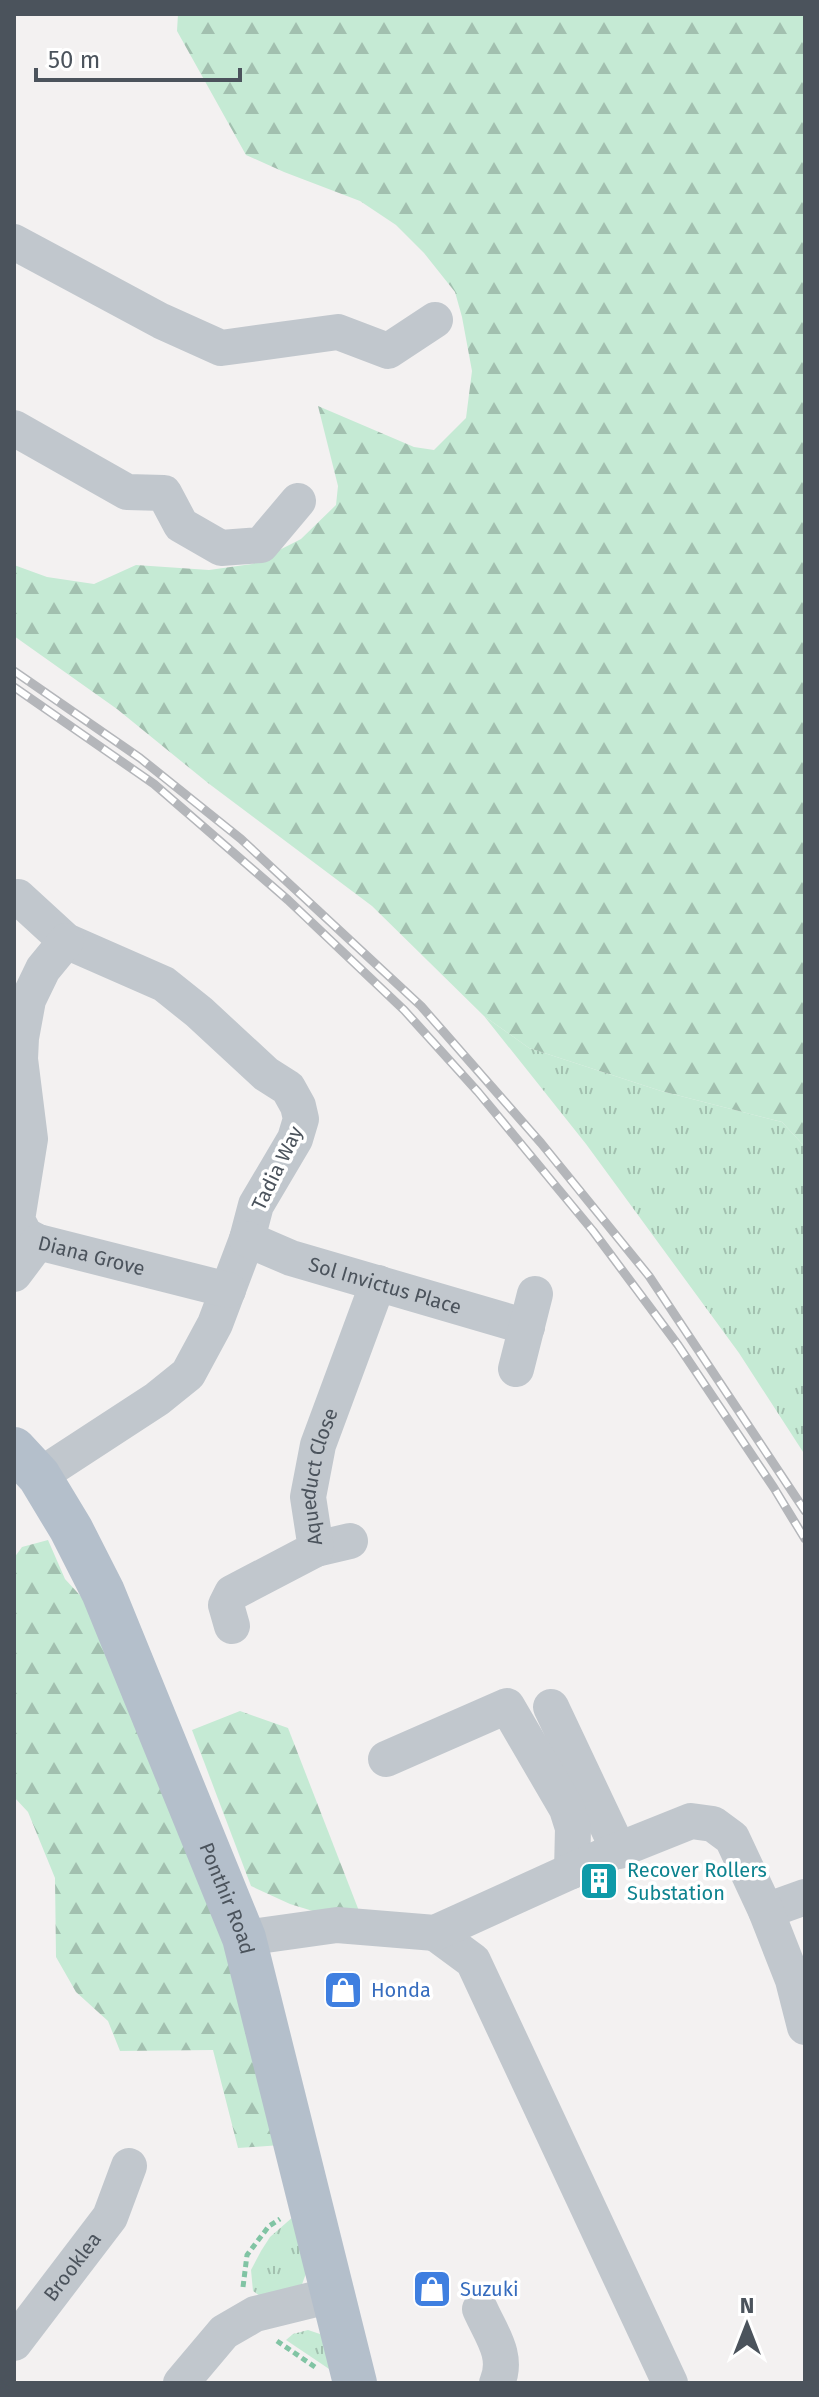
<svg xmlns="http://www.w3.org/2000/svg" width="819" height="2397" font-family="'Fira Sans',sans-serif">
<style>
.grass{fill:url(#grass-tufts)}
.forest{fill:url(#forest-firs)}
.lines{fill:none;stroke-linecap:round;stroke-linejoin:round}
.path{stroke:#81c4a4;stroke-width:5;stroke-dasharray:6 4;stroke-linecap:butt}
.minor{stroke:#c1c7cd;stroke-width:36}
.major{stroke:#b4bfcb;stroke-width:44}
.rail-casing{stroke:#b4b6ba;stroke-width:9}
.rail{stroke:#fff;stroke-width:6;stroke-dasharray:18;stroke-linecap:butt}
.labels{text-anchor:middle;stroke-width:7;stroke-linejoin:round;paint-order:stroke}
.street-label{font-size:20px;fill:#4b535c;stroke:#fff}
.culture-label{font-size:20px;fill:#0d838f;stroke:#fff;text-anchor:start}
.shop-label{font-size:20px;fill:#366cbe;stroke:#fff;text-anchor:start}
</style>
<defs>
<pattern id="grass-tufts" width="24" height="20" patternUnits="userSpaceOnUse" patternTransform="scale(2)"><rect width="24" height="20" fill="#c5ead4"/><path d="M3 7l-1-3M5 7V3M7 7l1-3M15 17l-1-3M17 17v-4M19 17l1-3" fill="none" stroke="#a2c0af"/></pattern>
<pattern id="forest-firs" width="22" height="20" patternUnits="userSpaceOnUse" patternTransform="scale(2)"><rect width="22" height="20" fill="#c5ead4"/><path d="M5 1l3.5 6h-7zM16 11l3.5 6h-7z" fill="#a2c0af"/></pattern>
</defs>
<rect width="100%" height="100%" fill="#f3f1f1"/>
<!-- grass -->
<g class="grass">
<path d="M484,1016l45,32 132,43 121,31 23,25v308l-66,-102 -153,-209z"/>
<path d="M294,2216l17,44 -10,27 -35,13 -13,-9 -2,-21 10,-19 9,-14z"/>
<path d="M308,2330l18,6 15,41 -55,-37 7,-6z"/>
</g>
<!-- forest -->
<g class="forest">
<path d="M178,14h627v1133l-23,-25 -121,-31 -132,-43 -45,-32 -112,-110 -164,-123 -91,-74 -103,-73v-71l33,12 47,7 42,-19 73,5 43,-6 49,-25 35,-34 2,-19 -20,-80 96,41 20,3 32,-32 6,-47 -10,-54 -7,-25 -31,-39 -28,-28 -36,-24 -76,-29 -38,-17 -69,-124z"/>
<path d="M48,1540l17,39 33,36 135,331 48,199 -43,3 -25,-98 -93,1 -12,-30 -32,-29 -20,-35 -1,-79 -27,-66 -14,-15v-239l8,-11z"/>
<path d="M240,1711l48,17 71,183 -43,1 -26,-8 -39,-18 -59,-156z"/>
</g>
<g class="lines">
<!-- path -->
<g class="path">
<path d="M243,2287l4,-32 22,-29 11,-7"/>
<path d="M277,2341l38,26"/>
</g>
<!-- minor -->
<g class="minor">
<path d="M14,242l147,79 60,27 117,-16 50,19 47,-31"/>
<path d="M14,428l113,64 37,1 17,32 40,23 40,-3 37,-44"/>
<path d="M18,897l48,44 98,43 35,28 67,62 22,14 10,18 3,13 -6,20 -39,66 -9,34 -32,85 -27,50 -31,25 -118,77"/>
<path id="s1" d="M66,941l-23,28 -15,31 -7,38 -1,21 10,80 -13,81 8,15 13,7 190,48"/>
<path id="s2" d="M247,1239l44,19 236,69"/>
<path d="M14,1274l24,-32"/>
<path d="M516,1369l19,-75"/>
<path d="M316,1549l34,-8"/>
<path id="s3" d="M232,1626l-6,-21 6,-12 84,-44 -8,-52 10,-52 60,-162"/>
<path d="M551,1707l68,144"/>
<path d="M386,1759l121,-53 60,103 6,19 -1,43"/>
<path d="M766,1911l39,-14"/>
<path d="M435,1933l38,28 197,422"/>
<path d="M244,1938l93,-13 98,8 176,-80 80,-32 22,3 19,14 34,73 27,69 12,47"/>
<path d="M480,2309c11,25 29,47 17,74"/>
<path id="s4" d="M14,2343l96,-126 19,-51"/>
<path d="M181,2383l43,-51 31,-18 77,-19"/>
</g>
<!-- major -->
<path class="major" id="s5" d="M14,1449l25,27 32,53 32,63 141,346 111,445"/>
<defs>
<g id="rail">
<path d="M14,671l126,87 101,81 180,167 120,137 108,133 156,235"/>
<path d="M14,687l140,97 134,116 116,110 74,82 115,139 85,114 96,143 31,51"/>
</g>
</defs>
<!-- rail casing -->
<use href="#rail" class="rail-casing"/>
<!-- rail -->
<use href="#rail" class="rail"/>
</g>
<!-- icons -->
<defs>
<symbol id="building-square" viewBox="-11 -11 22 22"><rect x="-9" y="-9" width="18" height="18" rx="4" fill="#0f9aa8" stroke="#fff"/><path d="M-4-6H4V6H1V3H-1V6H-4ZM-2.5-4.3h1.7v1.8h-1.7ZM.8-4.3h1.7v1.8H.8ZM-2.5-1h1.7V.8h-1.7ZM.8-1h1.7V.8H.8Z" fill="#fff"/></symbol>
<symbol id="shop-square" viewBox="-11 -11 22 22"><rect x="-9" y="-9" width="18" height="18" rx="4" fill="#3f7fe0" stroke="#fff"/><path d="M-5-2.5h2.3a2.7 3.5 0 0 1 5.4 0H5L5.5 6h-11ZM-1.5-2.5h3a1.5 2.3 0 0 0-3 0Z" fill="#fff"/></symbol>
</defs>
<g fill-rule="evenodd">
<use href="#building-square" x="577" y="1859" width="44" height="44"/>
<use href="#shop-square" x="321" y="1968" width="44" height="44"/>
<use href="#shop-square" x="410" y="2267" width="44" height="44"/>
</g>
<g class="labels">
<!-- street labels -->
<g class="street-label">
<text transform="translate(277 1168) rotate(-64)" y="7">Tadia Way</text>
<text dy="7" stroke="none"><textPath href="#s1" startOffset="380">Diana Grove</textPath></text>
<text dy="7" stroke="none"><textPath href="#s2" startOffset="146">Sol Invictus Place</textPath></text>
<text dy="7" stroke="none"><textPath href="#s3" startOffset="204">Aqueduct Close</textPath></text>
<text dy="7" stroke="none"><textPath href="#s5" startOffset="500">Ponthir Road</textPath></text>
<text dy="7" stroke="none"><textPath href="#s4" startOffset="96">Brooklea</textPath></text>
</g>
<!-- culture labels -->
<g class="culture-label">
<text x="627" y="1877">Recover Rollers<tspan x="627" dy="23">Substation</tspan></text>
</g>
<!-- shop labels -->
<g class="shop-label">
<text x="371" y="1997">Honda</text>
<text x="460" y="2296">Suzuki</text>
</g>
</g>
<!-- border -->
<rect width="819" height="2397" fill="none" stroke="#4b535c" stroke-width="32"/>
<!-- north arrow -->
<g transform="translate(747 2325)" stroke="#ffffff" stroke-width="6" paint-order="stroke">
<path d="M0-6L14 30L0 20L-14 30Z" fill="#4b535c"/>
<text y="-12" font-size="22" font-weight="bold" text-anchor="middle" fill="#4b535c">N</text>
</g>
<!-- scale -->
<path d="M36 68v12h204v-12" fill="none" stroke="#4b535c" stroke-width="4"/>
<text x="48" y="68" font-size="24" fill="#4b535c" stroke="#ffffff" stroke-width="6" paint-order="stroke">50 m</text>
</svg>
